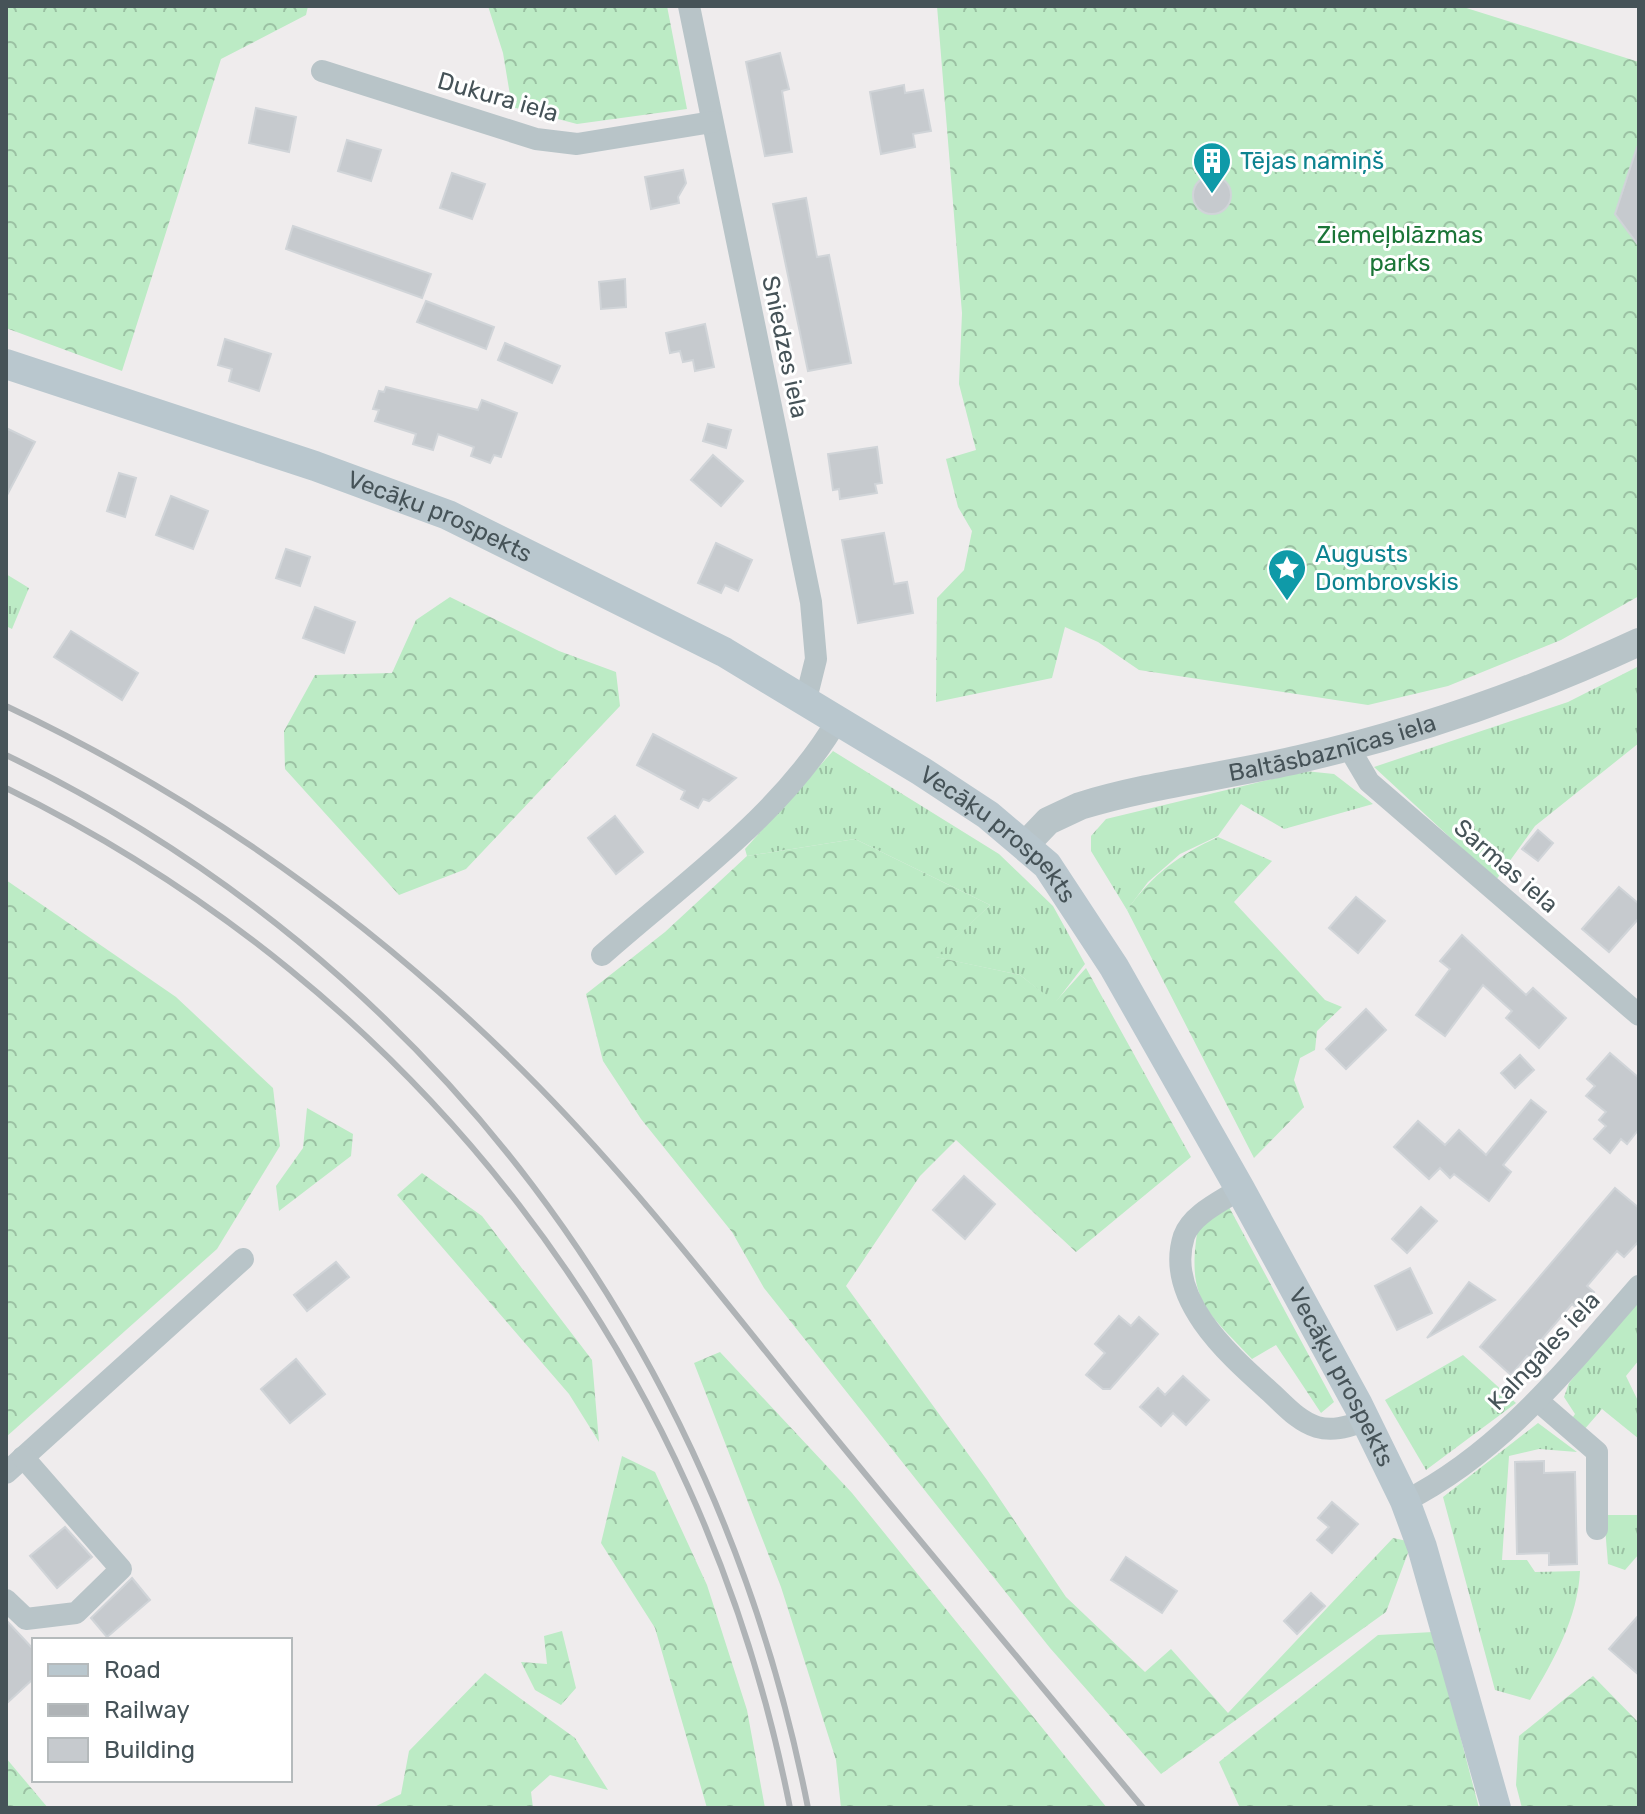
<svg xmlns="http://www.w3.org/2000/svg" width="1645" height="1814" font-family="Rubik,sans-serif">
<style>
.grass{fill:url(#grass-tufts)}
.forest{fill:url(#forest-crowns)}
.building{fill:#c6cace;stroke:#d0d4d8;stroke-width:2}
.lines{fill:none;stroke-linecap:round;stroke-linejoin:round}
.minor{stroke:#b8c4c8;stroke-width:22}
.tertiary{stroke:#b8c4c8;stroke-width:28}
.secondary{stroke:#b9c7ce;stroke-width:30}
.rail{stroke:#afb3b6;stroke-width:6}
.labels{text-anchor:middle;stroke-width:6;stroke-linejoin:round;paint-order:stroke}
.street-label{font-size:24px;fill:#465358;stroke:#fff}
.culture-label{font-size:24px;fill:#0d838f;stroke:#fff;text-anchor:start}
.park-label{font-size:24px;fill:#1b7537;stroke:#fff}
</style>
<defs>
<pattern id="grass-tufts" width="24" height="20" patternUnits="userSpaceOnUse" patternTransform="scale(2)"><rect width="24" height="20" fill="#bcebc5"/><path d="M3 7l-1-3M5 7V3M7 7l1-3M15 17l-1-3M17 17v-4M19 17l1-3" fill="none" stroke="#9bc1a3"/></pattern>
<pattern id="forest-crowns" width="20" height="18" patternUnits="userSpaceOnUse" patternTransform="scale(2)"><rect width="20" height="18" fill="#bcebc5"/><path d="M2 6a3 3 0 1 1 6 0M12 15a3 3 0 1 1 6 0" fill="none" stroke="#9bc1a3"/></pattern>
</defs>
<rect width="100%" height="100%" fill="#efeced"/>
<!-- grass -->
<g class="grass">
<path d="M6,574l23,14 -17,41 -6,-3z"/>
<path d="M1639,666v77l-104,83 -39,54 -122,-113 194,-65z"/>
<path d="M833,751l166,103 54,52 32,58 -30,39 -35,-28 -85,-18 55,-52 -135,-66 -108,17 -2,-7z"/>
<path d="M1305,771l29,3 39,30 -89,25 -43,-25 -23,32 -38,18 -32,28 -21,28 -36,-59v-15l15,-17z"/>
<path d="M1639,1298v62l-13,16 13,27v36l-37,-30 -19,22 -12,-11 4,-6 -11,-17 5,-14z"/>
<path d="M1463,1355l53,48 -90,67 -41,-70z"/>
<path d="M1538,1423l39,29 -38,-3 -30,7 -7,104h25l8,12 45,-1c-2,46 -26,89 -50,129l-35,-10 -52,-193z"/>
<path d="M1604,1515h35v39l-14,16 -17,-6z"/>
</g>
<!-- forest -->
<g class="forest">
<path d="M6,6h302l-2,9 -85,44 -99,312 -116,-43z"/>
<path d="M488,6h179l20,103 -110,15 -65,-17 -9,-54z"/>
<path d="M937,6h523l179,56v534l-78,44 -113,46 -80,19 -229,-35 -41,-28 -33,-15 -13,51 -116,24 1,-104 27,-28 8,-39 -14,-24 -12,-48 30,-9 -17,-66 3,-71z"/>
<path d="M450,597l109,54 57,21 4,34 -154,163 -67,26 -114,-126 -1,-38 31,-56 77,-2 24,-53z"/>
<path d="M1218,837l54,24 -38,41 91,98 17,7 -25,24 -2,19 -15,8 -6,22 10,27 -50,51 -127,-248c26,-36 52,-55 91,-73z"/>
<path d="M855,839l135,66 -54,52 84,18 35,27 31,-34 105,189 -115,95 -120,-112 -36,36 -74,110 141,194 79,117 79,75 26,-23 57,64 165,-175 19,4 -26,70 -225,162 -111,-126 -286,-360 -32,-56 -91,-113 -38,-58 -17,-67 79,-62 82,-76z"/>
<path d="M6,880l170,117 97,91 7,58 -63,103 -211,188z"/>
<path d="M307,1108l46,26 -2,22 -72,55 -3,-25 27,-38z"/>
<path d="M422,1173l60,43 110,144 7,82 -30,-48 -172,-199z"/>
<path d="M1229,1207l105,195 -13,11 -45,-68 -24,14c-47,-50 -66,-59 -54,-132z"/>
<path d="M720,1352l132,141 255,315h-266l-5,-48 -55,-173 -87,-224z"/>
<path d="M622,1456l33,16 52,113 40,125 18,98h-58l-52,-180 -54,-85z"/>
<path d="M562,1631l14,57 -15,17 -26,-15 -14,-28 26,2 -3,-28z"/>
<path d="M1433,1632l46,176h-239l-21,-46 159,-127z"/>
<path d="M485,1673l90,65 33,52 -58,-15 -19,17 2,16h-161l29,-14 8,-43z"/>
<path d="M1593,1676l46,47v85h-117l-6,-23 3,-49z"/>
<path d="M6,1758l42,50h-42z"/>
</g>
<!-- building -->
<g class="building">
<path d="M780,53l9,36 -7,2 10,61 -27,4 -19,-94z"/>
<path d="M904,85l1,8 18,-3 8,41 -18,3 2,13 -34,7 -11,-62z"/>
<path d="M256,108l40,9 -7,35 -40,-9z"/>
<path d="M347,140l34,10 -10,31 -33,-10z"/>
<path d="M1637,147h2v99l-24,-32z"/>
<path d="M683,170l3,13 -8,14 1,6 -28,6 -6,-32z"/>
<path d="M452,173l33,11 -13,35 -32,-11z"/>
<circle cx="1212" cy="195" r="19"/>
<path d="M806,198l11,59 12,-2 22,108 -43,8 -35,-167z"/>
<path d="M293,226l138,48 -9,24 -136,-49z"/>
<path d="M625,279l1,28 -25,2 -2,-27z"/>
<path d="M426,301l68,26 -8,22 -69,-27z"/>
<path d="M705,324l9,43 -19,4 -2,-11 -10,2 -3,-11 -10,2 -4,-20z"/>
<path d="M225,339l46,15 -12,37 -30,-10 3,-12 -14,-4z"/>
<path d="M505,343l55,23 -8,17 -54,-23z"/>
<path d="M386,387l92,23 4,-10 35,13 -16,44 -7,-2 -4,8 -19,-7 3,-9 -36,-13 -5,16 -20,-6 3,-10 -41,-13 4,-11 -6,-1 6,-18 5,1z"/>
<path d="M708,424l23,6 -5,18 -23,-7z"/>
<path d="M6,428l29,14 -29,55z"/>
<path d="M877,447l5,36 -7,1 2,9 -37,6 -1,-10 -6,1 -5,-36z"/>
<path d="M713,455l30,26 -22,25 -30,-26z"/>
<path d="M119,473l17,5 -11,39 -18,-6z"/>
<path d="M171,496l37,15 -15,38 -37,-14z"/>
<path d="M884,533l10,51 13,-2 6,31 -55,10 -16,-83z"/>
<path d="M716,543l36,17 -14,31 -13,-6 -4,8 -23,-10z"/>
<path d="M286,549l24,8 -10,29 -24,-8z"/>
<path d="M315,607l40,15 -11,31 -41,-15z"/>
<path d="M71,631l67,42 -16,27 -68,-43z"/>
<path d="M653,734l83,44 -27,23 -6,-2 -5,9 -17,-9 4,-8 -48,-26z"/>
<path d="M615,816l28,36 -27,22 -28,-36z"/>
<path d="M1538,830l15,13 -15,18 -16,-12z"/>
<path d="M1619,887l20,17v14l-30,34 -27,-23z"/>
<path d="M1356,897l29,24 -27,32 -29,-25z"/>
<path d="M1462,935l64,60 7,-7 33,30 -27,30 -33,-30 6,-7 -29,-26 -38,51 -29,-21 34,-46 -10,-8z"/>
<path d="M1366,1009l20,21 -40,39 -20,-20z"/>
<path d="M1610,1053l29,25v51l-12,15 -6,-5 -11,14 -16,-14 12,-13 -7,-6 7,-8 -20,-16 9,-10 -8,-7z"/>
<path d="M1520,1055l14,15 -19,18 -14,-15z"/>
<path d="M1531,1100l15,12 -43,53 8,7 -22,29 -35,-27 -4,4 -10,-10 -11,11 -35,-32 24,-26 27,24 14,-15 27,25z"/>
<path d="M964,1176l31,28 -30,35 -32,-29z"/>
<path d="M1615,1188l24,20v33l-15,16 -7,-6 -30,35 7,6 -15,18 -7,-6 -30,35 7,6 -15,17 -7,-6 -16,19 -31,-28z"/>
<path d="M1421,1207l16,14 -30,32 -15,-14z"/>
<path d="M336,1262l13,15 -42,34 -13,-16z"/>
<path d="M1410,1268l22,45 -35,17 -22,-44z"/>
<path d="M1469,1282l26,18 -68,38z"/>
<path d="M1119,1316l12,10 8,-9 19,17 -48,55h-7l-17,-14 19,-22 -10,-9z"/>
<path d="M296,1359l29,35 -35,29 -29,-34z"/>
<path d="M1183,1376l26,24 -23,25 -13,-12 -12,13 -21,-19 18,-19 7,7z"/>
<path d="M1544,1461v12l31,-1 2,92 -28,1v-12l-32,1 -2,-92z"/>
<path d="M1332,1502l26,22 -26,29 -15,-13 12,-13 -11,-9z"/>
<path d="M65,1527l27,30 -35,31 -27,-32z"/>
<path d="M1126,1557l51,34 -15,22 -51,-33z"/>
<path d="M132,1578l18,22 -43,37 -16,-19z"/>
<path d="M1311,1593l14,13 -28,28 -13,-13z"/>
<path d="M1639,1615v60l-30,-26z"/>
<path d="M6,1620l28,30v28l-28,26z"/>
</g>
<g class="lines">
<!-- minor -->
<g class="minor">
<path d="M689,6l122,596 5,57 -10,40"/>
<path d="M322,71l214,68 41,5 135,-22"/>
<path d="M1349,748l20,34 270,233"/>
<path d="M602,955c81,-72 181,-141 236,-236"/>
<path d="M1240,1189c-18,12 -48,25 -56,47 -20,62 45,119 84,154 15,13 29,31 49,37 17,5 32,-1 48,-6"/>
<path d="M1538,1401l59,51v77"/>
<path d="M6,1473l237,-214"/>
<path d="M1405,1501c97,-49 164,-135 234,-215"/>
<path d="M6,1600l20,19 50,-6 45,-44 -98,-112"/>
</g>
<!-- tertiary -->
<path class="tertiary" id="s1" d="M1026,844l22,-23 32,-15c71,-22 148,-30 220,-47 118,-27 229,-66 339,-117"/>
<!-- secondary -->
<path class="secondary" id="s2" d="M6,364l309,102 133,49 276,137 197,119 67,44 59,50 67,102 126,222 118,216 47,96 17,46 74,261"/>
<!-- rail -->
<g class="rail">
<path d="M6,706c199,94 379,224 533,381 105,107 196,228 291,344 103,126 208,251 313,377"/>
<path d="M6,755c425,205 712,592 802,1053"/>
<path d="M6,788c411,202 696,570 784,1020"/>
</g>
</g>
<!-- icons -->
<defs>
<symbol id="building-pin" viewBox="-11 -11 22 30"><path d="M0 17L-7.5 6A9.5 9.5 0 1 1 7.5 6Z" fill="#0f9aa8" stroke="#fff"/><path d="M-4-6H4V6H1V3H-1V6H-4ZM-2.5-4.3h1.7v1.8h-1.7ZM.8-4.3h1.7v1.8H.8ZM-2.5-1h1.7V.8h-1.7ZM.8-1h1.7V.8H.8Z" fill="#fff"/></symbol>
<symbol id="sight-pin" viewBox="-11 -11 22 30"><path d="M0 17L-7.5 6A9.5 9.5 0 1 1 7.5 6Z" fill="#0f9aa8" stroke="#fff"/><path d="M0-6L1.8-2.2L6-1.7L2.9 1.2L3.7 5.4L0 3.3L-3.7 5.4L-2.9 1.2L-6-1.7L-1.8-2.2Z" fill="#fff"/></symbol>
</defs>
<g fill-rule="evenodd">
<use href="#building-pin" x="1190" y="139" width="44" height="60"/>
<use href="#sight-pin" x="1265" y="546" width="44" height="60"/>
</g>
<g class="labels">
<!-- street labels -->
<g class="street-label">
<text transform="translate(498 97) rotate(16)" y="8">Dukura iela</text>
<text transform="translate(785 347) rotate(78)" y="8">Sniedzes iela</text>
<text dy="8" stroke="none"><textPath href="#s2" startOffset="460">Vecāķu prospekts</textPath></text>
<text dy="8" stroke="none"><textPath href="#s1" startOffset="326">Baltāsbaznīcas iela</textPath></text>
<text dy="8" stroke="none"><textPath href="#s2" startOffset="1106">Vecāķu prospekts</textPath></text>
<text transform="translate(1506 866) rotate(41)" y="8">Sarmas iela</text>
<text transform="translate(1544 1351) rotate(-47)" y="8">Kalngales iela</text>
<text dy="8" stroke="none"><textPath href="#s2" startOffset="1754">Vecāķu prospekts</textPath></text>
</g>
<!-- culture labels -->
<g class="culture-label">
<text x="1240" y="169">Tējas namiņš</text>
<text x="1315" y="562">Augusts<tspan x="1315" dy="28">Dombrovskis</tspan></text>
</g>
<!-- park labels -->
<g class="park-label">
<text x="1400" y="243">Ziemeļblāzmas<tspan x="1400" dy="28">parks</tspan></text>
</g>
</g>
<!-- border -->
<rect width="1645" height="1814" fill="none" stroke="#465358" stroke-width="16"/>
<!-- legend -->
<rect x="32" y="1638" width="260" height="144" fill="#ffffff" stroke="#b5babc" stroke-width="2"/>
<rect x="48" y="1664" width="40" height="12" fill="#b9c7ce" stroke="#b5babc" stroke-width="2"/>
<text x="104" y="1678" font-size="24" fill="#465358">Road</text>
<rect x="48" y="1704" width="40" height="12" fill="#afb3b6" stroke="#b5babc" stroke-width="2"/>
<text x="104" y="1718" font-size="24" fill="#465358">Railway</text>
<rect x="48" y="1738" width="40" height="24" fill="#c6cace" stroke="#b5babc" stroke-width="2"/>
<text x="104" y="1758" font-size="24" fill="#465358">Building</text>
</svg>
